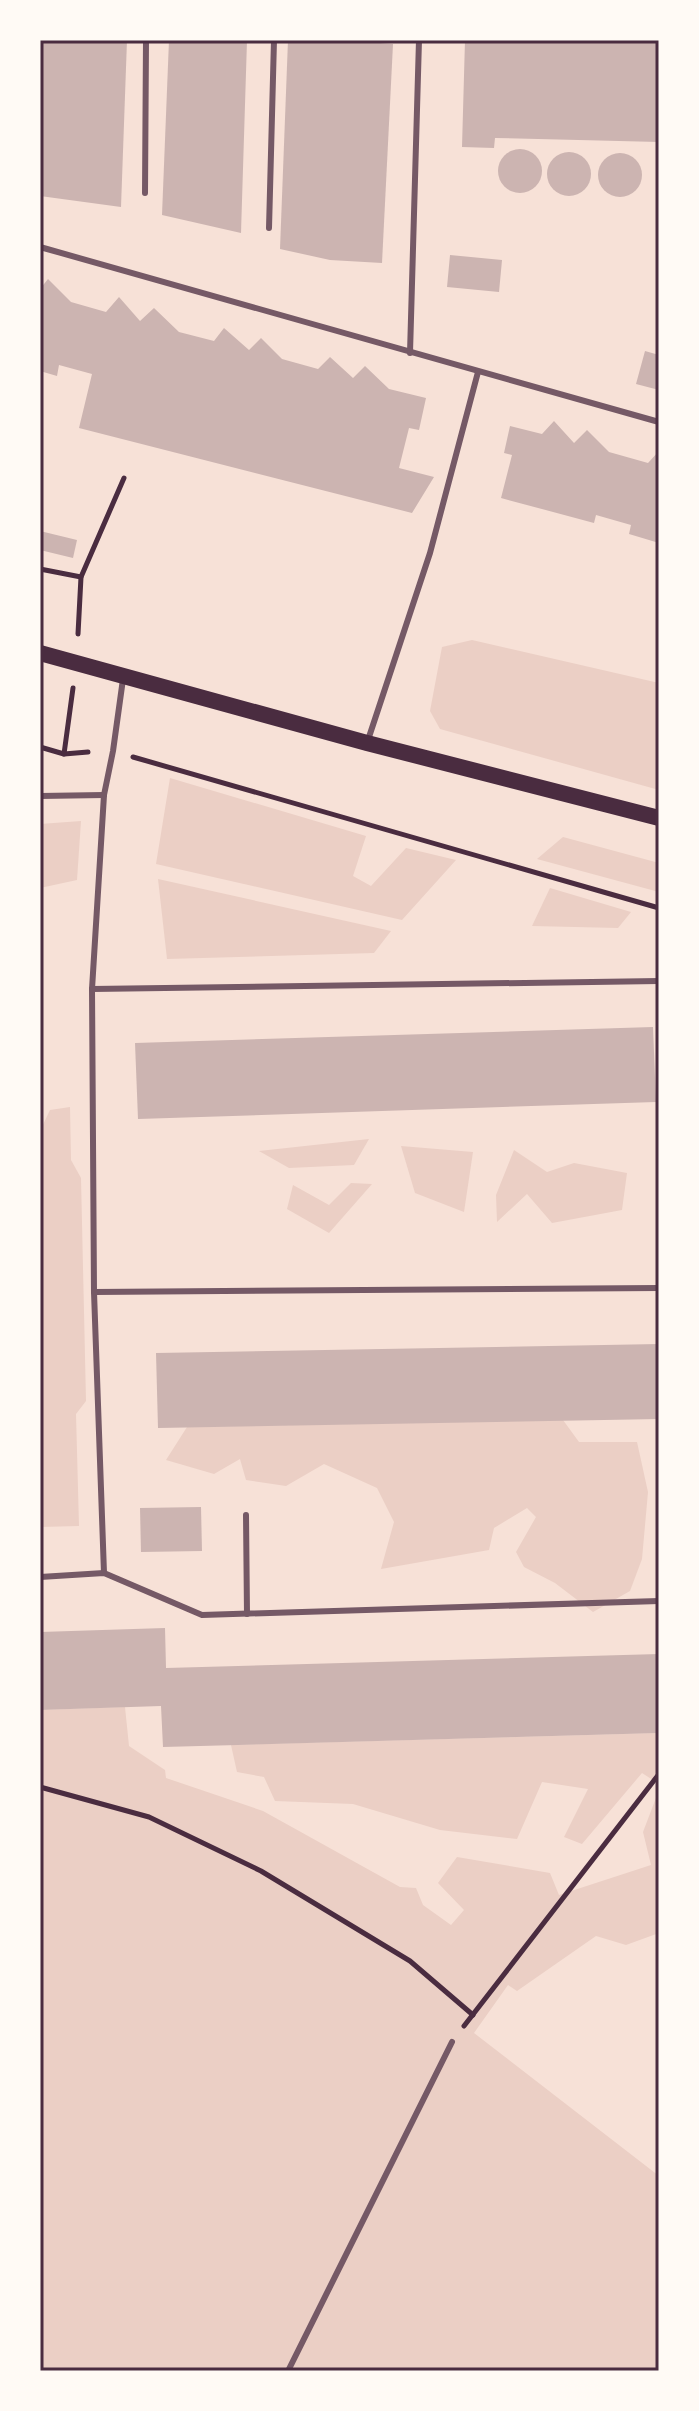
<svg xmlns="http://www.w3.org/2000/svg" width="699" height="2411" font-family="Rubik,sans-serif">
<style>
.green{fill:#ebcfc5}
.building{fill:#ccb4b1}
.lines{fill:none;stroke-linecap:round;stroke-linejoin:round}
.path{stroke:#4a2c40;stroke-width:5}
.service{stroke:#755966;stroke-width:6}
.secondary{stroke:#4a2c40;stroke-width:16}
.neatline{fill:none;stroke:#4a2c40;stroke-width:3}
</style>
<rect width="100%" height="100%" fill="#f7e1d7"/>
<!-- green -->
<g class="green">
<path d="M472,640l187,43v107l-219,-61 -10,-18 12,-64z"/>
<path d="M170,778l196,58 -13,40 18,10 35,-38 50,12 -54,60 -246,-56z"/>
<path d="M81,821l-4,59 -37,8v-64z"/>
<path d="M563,837l96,26v29l-122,-33z"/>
<path d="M158,879l233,52 -17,22 -207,6z"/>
<path d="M550,888l81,24 -13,16 -86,-2z"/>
<path d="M70,1107l1,53 10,18 5,223 -10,13 3,112 -39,1v-396l10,-21z"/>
<path d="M369,1139l-15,26 -65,3 -30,-17z"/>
<path d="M401,1146l72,6 -9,60 -49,-19z"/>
<path d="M514,1150l33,22 27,-9 53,10 -5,37 -70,13 -25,-29 -30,28 -1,-27z"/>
<path d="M351,1183l21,1 -43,49 -42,-24 6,-24 36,20z"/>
<path d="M563,1420l16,22h58l11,50 -6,67 -12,32 -37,21 -38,-29 -31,-16 -8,-15 20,-35 -9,-9 -33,20 -5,22 -108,19 13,-47 -17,-34 -53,-24 -38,22 -40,-6 -6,-21 -26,15 -48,-14 21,-33z"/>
<path d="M125,1707l4,39 36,24 1,8 97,33 137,76 16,1 7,17 28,20 13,-15 -26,-27 19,-26 93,16 9,22 92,-30 -8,-33 16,-42v143l-33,12 -30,-9 -79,55 -9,-6 -34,48 185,143v195h-619v-661z"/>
<path d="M659,1733v51l-17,-11 -60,71 -18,-7 24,-48 -46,-7 -25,57 -77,-9 -87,-26 -78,-3 -11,-24 -27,-5 -6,-27z"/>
</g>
<!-- building -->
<g class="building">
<path d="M40,40h87l-6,167 -81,-11z"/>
<path d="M169,40h78l-6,193 -79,-18z"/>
<path d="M288,40h53l52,4 -11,219 -52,-3 -50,-11z"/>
<path d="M465,40h194v102l-164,-4 -1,10 -32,-1z"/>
<circle cx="520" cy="171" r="22"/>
<circle cx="569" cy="174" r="22"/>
<circle cx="620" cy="175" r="22"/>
<path d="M450,255l52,5 -3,32 -52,-5z"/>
<path d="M48,279l23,23 35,10 13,-15 21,24 14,-13 25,24 35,9 10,-13 25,22 12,-12 21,21 36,10 12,-12 23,21 12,-12 24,23 37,9 -7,32 -10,-2 -10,40 35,9 -22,36 -333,-85 13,-54 -33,-9 -2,11 -17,-5v-82z"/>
<path d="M645,351l14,4v35l-23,-6z"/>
<path d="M554,421l20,22 13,-13 22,22 39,11 11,-12v92l-30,-9 2,-9 -35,-10 -2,8 -93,-25 11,-43 -8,-2 6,-27 32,8z"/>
<path d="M40,531l37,9 -4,18 -33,-8z"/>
<path d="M653,1027l3,75 -518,17 -3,-76z"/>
<path d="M659,1344v75l-501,9 -2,-75z"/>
<path d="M201,1507l1,44 -61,1 -1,-44z"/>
<path d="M165,1628l1,40 493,-14v79l-496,14 -2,-41 -121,4v-78z"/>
</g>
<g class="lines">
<!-- path -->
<g class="path">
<path d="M40,569l41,8"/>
<path d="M78,634l3,-57 43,-99"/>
<path d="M40,747l24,7 24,-2"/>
<path d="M64,754l9,-66"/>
<path d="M133,757l526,151"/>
<path d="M40,1787l109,30 112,54 149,90 63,54"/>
<path d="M464,2026l195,-252"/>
</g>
<!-- service -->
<g class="service">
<path d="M145,193l1,-153"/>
<path d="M269,228l5,-188"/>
<path d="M40,247l619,175"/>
<path d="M410,353l9,-313"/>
<path d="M368,740l62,-187 48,-181"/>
<path d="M40,796l64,-1"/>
<path d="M92,989l567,-8"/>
<path d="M94,1292l565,-4"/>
<path d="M246,1515l1,99"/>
<path d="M104,1573l-10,-281 -2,-303 12,-194 9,-44 10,-72"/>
<path d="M40,1577l64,-4 98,42 457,-14"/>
<path d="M288,2371l164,-329"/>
</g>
<!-- secondary -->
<path class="secondary" d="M40,653l327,90 292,75"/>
</g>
<!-- border -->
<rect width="699" height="2411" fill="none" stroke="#fffaf5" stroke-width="84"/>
<rect x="42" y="42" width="615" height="2327" class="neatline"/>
</svg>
